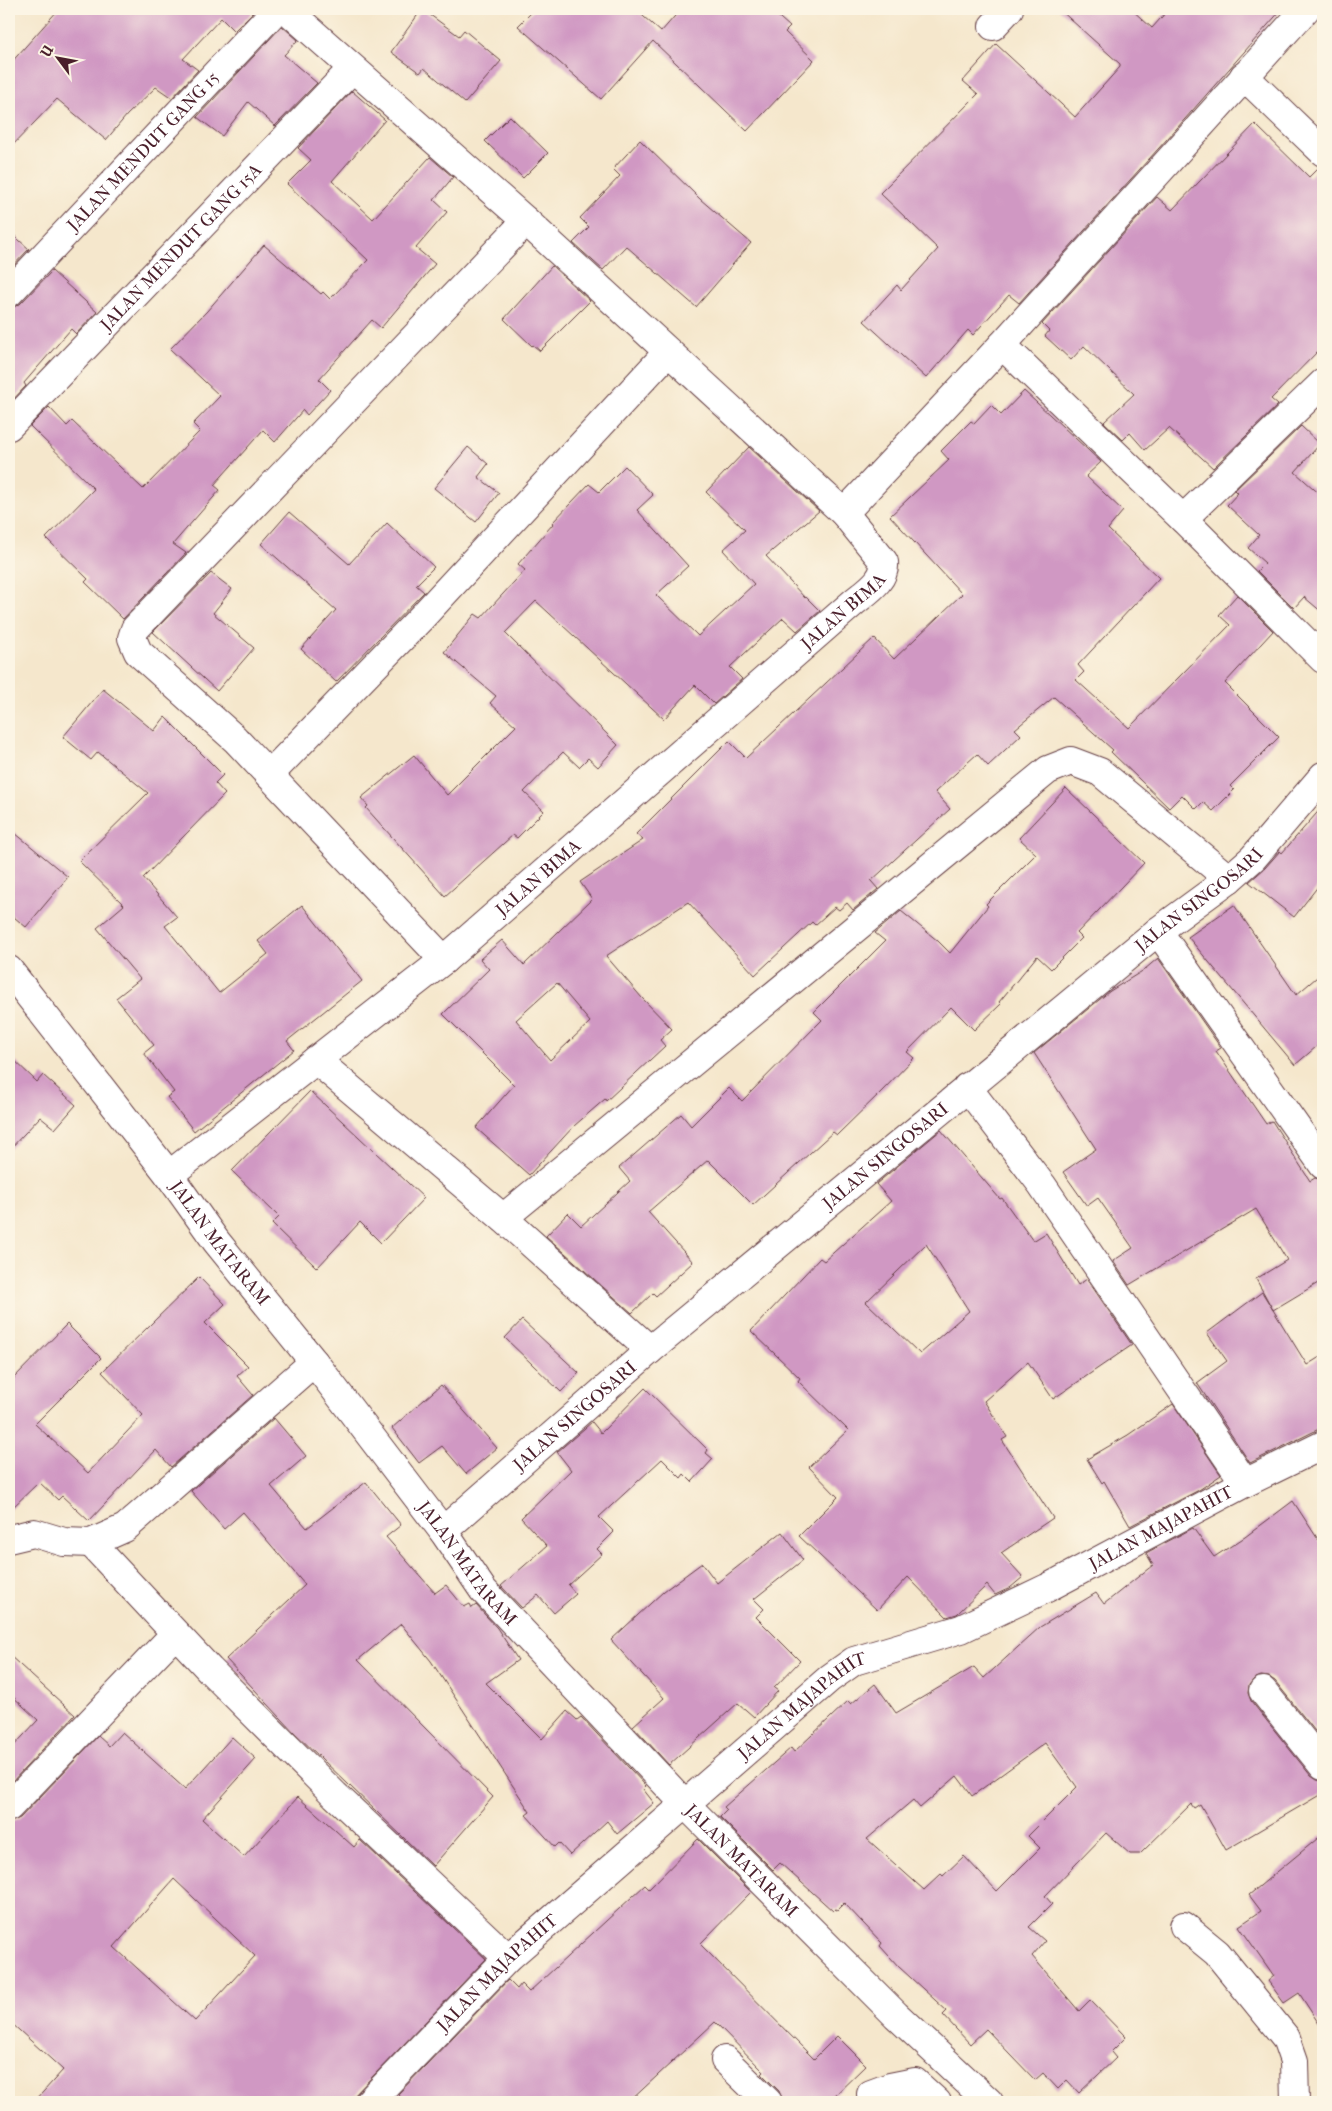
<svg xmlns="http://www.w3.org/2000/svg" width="1332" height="2111" font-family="'IM FELL French Canon',serif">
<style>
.building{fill:#d098c3;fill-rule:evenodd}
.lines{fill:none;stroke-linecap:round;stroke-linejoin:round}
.minor-casing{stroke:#643d43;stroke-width:30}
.minor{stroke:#fff;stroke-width:28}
.labels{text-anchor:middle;stroke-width:4;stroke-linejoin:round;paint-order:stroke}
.street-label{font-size:18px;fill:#4a1f2b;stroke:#fcf5e5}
</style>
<rect width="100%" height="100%" fill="#fcf5e5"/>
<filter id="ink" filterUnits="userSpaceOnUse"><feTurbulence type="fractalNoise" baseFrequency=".02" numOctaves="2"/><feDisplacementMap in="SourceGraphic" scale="10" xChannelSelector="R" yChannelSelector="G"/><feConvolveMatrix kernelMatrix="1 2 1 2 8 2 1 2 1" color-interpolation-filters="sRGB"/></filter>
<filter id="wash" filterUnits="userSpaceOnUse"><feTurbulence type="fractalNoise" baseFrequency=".0096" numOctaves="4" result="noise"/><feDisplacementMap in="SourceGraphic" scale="20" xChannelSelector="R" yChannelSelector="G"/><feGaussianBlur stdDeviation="1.12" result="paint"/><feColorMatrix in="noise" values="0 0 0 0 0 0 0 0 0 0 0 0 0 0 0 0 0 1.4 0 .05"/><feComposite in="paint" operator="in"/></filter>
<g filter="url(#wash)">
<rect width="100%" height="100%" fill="#f5e7cc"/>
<g id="blocks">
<!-- building -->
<g class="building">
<path d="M59,9h197l-22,22 -13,-13 -38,41 15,11 -26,28 -16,-11 -29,28 -21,25 -49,-41 -48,50v-84z"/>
<path d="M422,9l37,27 5,-6 37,31 -36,42 -41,-35 -4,5 -29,-21z"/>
<path d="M535,9h100l26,23 20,-23h89l20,18 -5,5 29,28 -67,71 -94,-90 -52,58 -83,-73z"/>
<path d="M1059,9h72l21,19 17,-19h113l-105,119 -158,175 -10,-8 -36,40 -5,-5 -42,48 -62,-57 33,-36 4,5 37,-41 -58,-56 98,-99 -15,-13 33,-37 79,73 45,-50v-3z"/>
<path d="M282,26l16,14 -14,15 33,28 -42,43 -27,-24 -26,34 -25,-19z"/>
<path d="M352,91l33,29 -53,61 41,38 57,-62 23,20 -19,23 13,12 -31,36 19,16 -54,64 -9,-8 -53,59 11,11 -23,25 -4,-5 -28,32 -12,-12 -49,55 6,5 -47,54 13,9 -63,66 -38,-37 3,-3 -42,-41 48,-49 -64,-63 19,-19 18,19 5,-5 71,68 57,-58 -7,-7 27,-28 -50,-47 37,-38 57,-66 57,49 2,-2 7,7 38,-39 -81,-76 24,-24 -13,-12z"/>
<path d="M510,116l38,37 -25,25 -38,-37z"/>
<path d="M1255,124l54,53 10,-10h4v179l-52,53 7,6 -65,63 -44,-40 -24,22 -15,-17 -7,7 -19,-18 30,-28 -50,-48 -13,14 -26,-24 4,-5 -7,-7 115,-127 15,13z"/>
<path d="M640,140l60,59 51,44 -55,64 -70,-61 -23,24 -30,-27 16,-16 -9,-9 40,-42 -7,-7z"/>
<path d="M9,231l20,18 -20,21z"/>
<path d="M552,266l38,35 -50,50 -7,-6 -1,1 -28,-27z"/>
<path d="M52,271l45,41 -21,22 -5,-5 -47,54 2,3 -17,18v-96l11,-4z"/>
<path d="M1024,391l77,71 -15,14 37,35 -15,18 51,49 -81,87 6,7 -8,8 53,48 101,-103 -11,-10 18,-20 36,36 -48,52 54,54 -49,49 4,4 -21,21 -10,-9 -7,7 -14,-14 -13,13 -58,-56 2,-2 -59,-53 -39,32 6,6 -33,31 -11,-12 -42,38 15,17 -79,72 7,8 -25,21 -6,-7 -8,7 -4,-3 -20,18 -3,-3 -57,53 -67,-73 -82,54 36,42 30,31 -12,11 5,6 -59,55 -1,-2 -31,27 -45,49 -53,-47 38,-43 -71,-71 46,-45 -9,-10 22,-19 22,25 68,-66 -12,-17 63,-42 -7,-6 93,-93 17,17 128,-120 20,21 68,-65 -72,-78 59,-56 -8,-9 30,-30 3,2 17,-18 10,10zM557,983l33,39 -40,38 -34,-40z"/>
<path d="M1301,426l19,18 -25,28 28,25v116l-19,-16 -10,11 -37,-37 8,-8 -17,-15 11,-13 -32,-30 11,-12 -3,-3z"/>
<path d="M468,447l20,17 -10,13 21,16 -23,29 -42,-34z"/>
<path d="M749,447l70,64 -53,45 39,42 1,-1 14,14 -23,20 -14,-13 -53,49 12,12 -28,25 -19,-19 -31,34 -128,-118 -31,32 113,112 -20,22 -10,-9 -9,9 -16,-15 -39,40 20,19 -27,27 -4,-3 -68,61 -79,-88 2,-2 -7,-8 53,-43 33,40 69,-69 -26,-23 6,-7 -52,-44 31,-38 6,4 44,-48 -7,-6 35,-40 -1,-1 37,-39 10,8 26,-26 28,29 -16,15 51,56 -32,29 42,41 56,-52 -31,-34 22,-20 -39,-38z"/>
<path d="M289,512l60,52 38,-41 47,44 -18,18 8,7 -88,90 -35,-33 35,-39 -75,-66z"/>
<path d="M211,573l21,16 -19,24 41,35 -37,43 -64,-59z"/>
<path d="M103,689l51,42 11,-14 58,58 -8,8 10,11 -82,84 34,39 -12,9 54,67 49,-39 -10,-13 44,-36 60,76 -75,60 7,9 -100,81 -27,-34 7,-5 -30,-39 10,-8 -38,-47 24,-19 -43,-51 27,-23 -45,-44 69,-68 -50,-41 -7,8 -28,-23z"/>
<path d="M1066,788l78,75 -67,70 5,5 -31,31 -14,-13 -38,46 2,2 -27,26 -23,-23 -44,45 7,6 -32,33 -45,44 -4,-3 -80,73 -45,-45 -60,52 45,50 -37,34 -3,-3 -21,20 -86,-77 22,-23 13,13 49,-45 -11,-13 62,-54 10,12 38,-38 13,13 80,-81 -8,-8 71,-71 -10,-8 26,-22 37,30 12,12 38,-47 -2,-2 50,-50 -17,-16z"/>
<path d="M1323,806v74l-29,37 -45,-35 16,-14 15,-17 2,2z"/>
<path d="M9,828l59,49 -42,50 -17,-14z"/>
<path d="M1234,905l62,90 27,-23v69l-28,24 -107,-128z"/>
<path d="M1158,958l63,90 -5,3 50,73 6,-3 38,60 5,-3 8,2v100l-50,30 -17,-31 31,-19 -31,-51 -127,76 -16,-24 20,-13 -35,-50 -11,8 -24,-34 33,-23 -62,-96 76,-62 34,-21z"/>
<path d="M9,1055l28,27 6,-7 33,30 -21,24 -15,-12 -31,33z"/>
<path d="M310,1091l114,107 -43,45 -21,-21 -43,46 -45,-44 7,-7 -47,-46z"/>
<path d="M941,1130l59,69 2,-1 31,43 13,-8 32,52 9,-6 45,66 -79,54 -25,-37 -44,39 23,36 -5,3 51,78 -52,35 22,24 -13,11 -15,7 -8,-10 -30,29 -10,3 -39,-40 -31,33 -78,-74 39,-39 -29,-30 39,-37 -50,-49 2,-3 -49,-47 69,-73 4,3 67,-60 -15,-17zM926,1244l43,67 -49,43 -54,-52z"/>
<path d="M199,1277l26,27 -20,19 43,43 -11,10 16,19 -82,72 -15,-17 -67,71 -27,-25 -4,4 -19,-18 -30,29v-128l58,-59 34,34 -66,66 53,49 55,-58 -41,-43z"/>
<path d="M1262,1292l45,73 16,-10v72l-73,36 -53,-80 30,-22 -20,-28z"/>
<path d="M522,1320l57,53 -18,19 -56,-54z"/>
<path d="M441,1385l56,63 -31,26 -24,-28 -23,17 -27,-35z"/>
<path d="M645,1388l63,62 -2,3 7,6 -21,23 -8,-8 -3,4 -19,-19 -63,58 15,15 -17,17 5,5 -34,31 8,9 -22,19 -16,-18 -16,13 -21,-22 46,-40 -26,-28 50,-48 -14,-18 35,-30 9,11z"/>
<path d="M1173,1404l48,71 -22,15 -69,36 -26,-45 -2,2 -15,-24 41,-24z"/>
<path d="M274,1418l32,38 -35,30 36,42 59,-46 35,43 -15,12 49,56 11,-8 18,22 6,-3 2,4 4,-3 21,23 21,32 -32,23 56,56 25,-28 10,9 4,-3 65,69 -3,3 11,14 -37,31 -10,-13 -37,34 -11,-12 -4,4 -29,-32 4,-3 -99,-151 -30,-37 -43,36 135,137 -60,69 -139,-134 -68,-73 79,-74 -62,-73 -19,17 -33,-38z"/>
<path d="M1293,1501l30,46v194l-48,-60 -6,-4 -8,-1 -7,3 -5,6 -1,8 3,8 60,75 6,4 6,1v12l-97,57 -26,-46 -6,4 -3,-4 -51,50h-10l-24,-21 -61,63 7,8 -23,23 16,14 -13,15 47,55 11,-11 36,37 -15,15 5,6 -37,35 -12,-13 -9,9 -15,-16 -8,7 -49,-51 -16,15 -27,-29 4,-4 -48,-44 -19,-21 2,-3 -38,-40 -7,7 -2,-1 -2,2 -53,-48 -7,7 -53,-53 7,-7 -3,-3 67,-59 3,4 54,-51 3,3 24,-20 21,29 78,-46 10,11 56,-51 56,-34 8,11 49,-39 -7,-12 47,-25 21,29 31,-20zM1045,1743l32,44 -49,49 12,12 -43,43 -33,-35 -21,20 -2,-2 -17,16 -57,-51 46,-39 7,8 37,-32 15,20z"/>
<path d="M782,1532l21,28 -49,39 10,10 -8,8 44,44 -26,27 4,3 -24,26 -16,-14 -69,62 -36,-39 31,-28 -53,-58 53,-49 38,-28 15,20z"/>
<path d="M9,1655l66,60 -66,70v-34l29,-31 -29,-27z"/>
<path d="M122,1732l63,57 47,-52 24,22 -54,60 42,38 54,-60 56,50 6,-7 126,119 -138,143h-314l29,-32 -54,-49v-199l11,-4 78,-82 11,10zM174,1879l81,77 -60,65 -81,-74z"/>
<path d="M1323,1834v196l-24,-37 -15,10 -16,-22 6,-5 -35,-50 22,-15 -12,-16z"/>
<path d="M698,1839l53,53 -51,52 114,115 23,-23 29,29 -38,37h-45l-4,-11 -17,-17 2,-2 -49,-50 -86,80h-224l-7,-8 110,-114 9,9 4,-5 8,8 116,-107 4,4z"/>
</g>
</g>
</g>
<g filter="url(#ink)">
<use href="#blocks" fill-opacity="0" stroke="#643d43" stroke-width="1"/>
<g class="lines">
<defs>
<g id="minor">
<path d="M993,26l16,-17"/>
<path d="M1244,76l79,76"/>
<path id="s1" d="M9,293l268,-284"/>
<path d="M1002,345l181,174 140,140"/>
<path id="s2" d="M9,426l343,-357"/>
<path d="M844,513l158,-168 304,-336"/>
<path d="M1183,519l140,-136"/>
<path d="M269,775l152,-157 247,-266"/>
<path d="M1158,931l165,234"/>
<path d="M444,960l-209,-221 -97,-87 -6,-14 3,-9 391,-408"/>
<path id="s3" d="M9,970l160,205 47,66 98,121 129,169 40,59 201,213 212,212 93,87"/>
<path d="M316,1060l187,158 147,132"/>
<path d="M967,1087l75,98 203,298"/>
<path id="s4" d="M169,1175l275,-215 410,-358c13,-11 32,-22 30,-40l-40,-49 -318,-292 -240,-212"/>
<path d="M503,1218l545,-448 23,-9 29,11 129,107"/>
<path id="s5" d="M443,1531l207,-181 508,-419 71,-52 24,-21 70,-82"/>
<path d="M9,1539l25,-6 30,9 27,1 34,-15 189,-166"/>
<path d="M91,1543l119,127 125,125 173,163"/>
<path d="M1263,1691l60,75"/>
<path d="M9,1807l166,-173"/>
<path d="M1184,1926l33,27 69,85 8,23 1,41"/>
<path d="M725,2060l43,42"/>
<path d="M871,2094l19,-7 25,-5 22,20"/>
<path id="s6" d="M369,2102l139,-144 322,-280 24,-17 107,-32 86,-41 198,-105 78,-38"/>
</g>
</defs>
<!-- minor casing -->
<use href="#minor" class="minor-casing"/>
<!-- minor -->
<use href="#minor" class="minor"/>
</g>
</g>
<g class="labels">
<!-- street labels -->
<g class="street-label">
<text dy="6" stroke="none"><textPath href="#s1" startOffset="195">JALAN MENDUT GANG 15</textPath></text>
<text dy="6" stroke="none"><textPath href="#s2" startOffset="248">JALAN MENDUT GANG 15A</textPath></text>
<text dy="6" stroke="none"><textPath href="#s4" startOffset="879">JALAN BIMA</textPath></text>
<text dy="6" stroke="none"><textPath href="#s4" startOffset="474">JALAN BIMA</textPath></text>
<text dy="6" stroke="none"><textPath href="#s5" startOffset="985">JALAN SINGOSARI</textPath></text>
<text dy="6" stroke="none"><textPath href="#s5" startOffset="580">JALAN SINGOSARI</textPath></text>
<text dy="6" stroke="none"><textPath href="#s3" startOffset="345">JALAN MATARAM</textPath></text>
<text dy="6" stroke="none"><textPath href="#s5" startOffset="175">JALAN SINGOSARI</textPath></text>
<text dy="6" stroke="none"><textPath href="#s6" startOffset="992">JALAN MAJAPAHIT</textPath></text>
<text dy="6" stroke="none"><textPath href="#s3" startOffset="750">JALAN MATARAM</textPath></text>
<text dy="6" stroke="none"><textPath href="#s6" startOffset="588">JALAN MAJAPAHIT</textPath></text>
<text dy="6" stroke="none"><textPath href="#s3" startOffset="1155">JALAN MATARAM</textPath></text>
<text dy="6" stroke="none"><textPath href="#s6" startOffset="182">JALAN MAJAPAHIT</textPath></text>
</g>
</g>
<!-- margin -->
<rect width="1332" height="2111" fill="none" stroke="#fcf5e5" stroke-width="30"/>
<!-- north arrow -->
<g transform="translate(58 58) rotate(302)" stroke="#fcf5e5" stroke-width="4" paint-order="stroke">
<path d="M0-4L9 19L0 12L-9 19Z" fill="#4a1f2b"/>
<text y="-8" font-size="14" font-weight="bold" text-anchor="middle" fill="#4a1f2b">U</text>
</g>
</svg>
